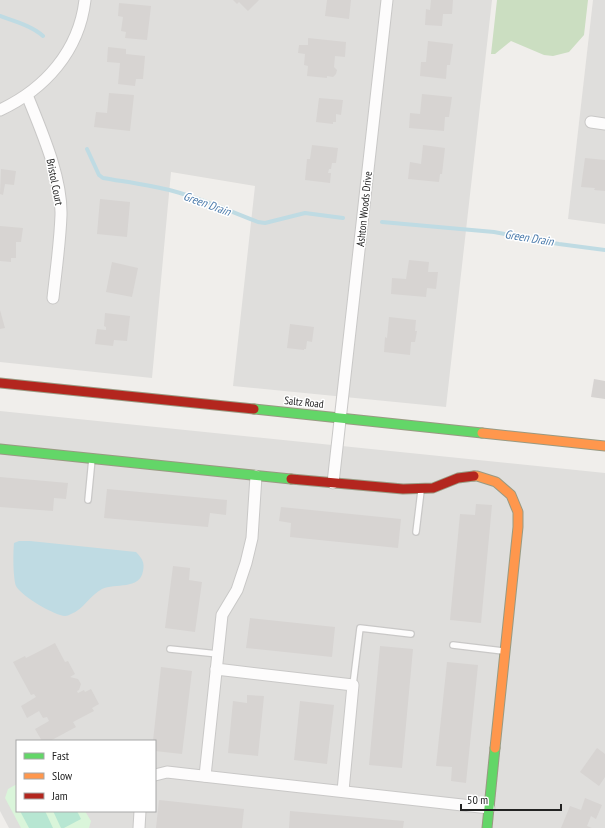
<svg xmlns="http://www.w3.org/2000/svg" width="605" height="828" font-family="'PT Sans Narrow',sans-serif">
<style>
.residential{fill:#dfdedc;fill-rule:evenodd}
.forest{fill:#cbdec1}
.park{fill:#daf5da}
.pitch{fill:#b7e6d2}
.water{fill:#bfdbe3}
.lines{fill:none;stroke-linecap:round;stroke-linejoin:round}
.stream{stroke:#bfdbe3;stroke-width:4}
.building{fill:#d7d4d2}
.lane-casing{stroke:#c9c8c7;stroke-width:8}
.street-casing{stroke:#c9c8c7;stroke-width:13}
.fast-casing{stroke:#999a82;stroke-width:11}
.slow-casing{stroke:#999a82;stroke-width:11}
.jam-casing{stroke:#999a82;stroke-width:11}
.lane{stroke:#fdfcfc;stroke-width:5.5}
.street{stroke:#fdfcfc;stroke-width:11}
.fast{stroke:#63d668;stroke-width:9}
.slow{stroke:#ff974d;stroke-width:9}
.jam{stroke:#b3261e;stroke-width:9}
.labels{text-anchor:middle;stroke-width:3;stroke-linejoin:round;paint-order:stroke}
.street-label{font-size:11px;fill:#222;stroke:#fff}
.water-label{font-size:12px;font-style:italic;fill:#4a7aab;stroke:#fff}
</style>
<rect width="100%" height="100%" fill="#f0eeeb"/>
<!-- residential -->
<g class="residential">
<path d="M0,0h492l-46,407 -213,-21 22,-200 -84,-14 -19,206 -152,-16z"/>
<path d="M593,0h12v224l-37,-5z"/>
<path d="M0,411l605,62v355h-596l-9,-17zM17,741h138v70h-138z"/>
</g>
<!-- forest -->
<path class="forest" d="M497,0h91l-4,35 -15,17 -16,4 -9,-1 -33,-14 -16,13h-4z"/>
<!-- park -->
<path class="park" d="M17,784v27h68l6,10 -2,7h-68l-16,-30 3,-9z"/>
<!-- pitch -->
<g class="pitch">
<path d="M20,811h25l8,17h-24z"/>
<path d="M53,811h24l4,8 -17,9h-3z"/>
</g>
<!-- water -->
<path class="water" d="M19,541h11l106,11c6,6 9,11 7,19 -3,19 -28,12 -41,18 -12,6 -19,21 -31,25 -2,1 -4,2 -6,2 -10,0 -45,-21 -49,-30 -3,-9 -3,-33 -2,-43z"/>
<g class="lines">
<!-- stream -->
<g class="stream">
<path d="M0,16c14,5 32,10 43,20"/>
<path d="M87,149l12,26 4,3c23,4 47,7 70,13 29,8 57,20 85,31l7,1 40,-10 38,5"/>
<path d="M382,222l112,10 65,12 46,6"/>
</g>
</g>
<!-- building -->
<g class="building">
<path d="M233,0h26l-11,11 -9,-9 -2,2z"/>
<path d="M327,0h24l-2,19 -24,-3z"/>
<path d="M431,0h22l-1,14h-9l-1,12 -17,-1 1,-16 4,1z"/>
<path d="M119,3l32,3 -4,34 -22,-2 1,-6 -5,-1 2,-14 -5,-1z"/>
<path d="M308,38l38,4 -1,15 -10,-1 -1,11 3,3 -1,4 -3,3 -6,-1v2l-20,-2 1,-10 -4,-1 1,-11 -7,-1 1,-8h9z"/>
<path d="M428,41l25,3 -3,21h-3l-1,14 -26,-3 1,-14h5z"/>
<path d="M108,47l18,2v5l19,2 -2,23h-7l-1,7 -17,-2 2,-21 -13,-1z"/>
<path d="M109,93l25,2 -4,36 -36,-4 2,-15 11,1z"/>
<path d="M422,94l30,3 -3,20h-4l-1,14 -35,-3 1,-15 10,1z"/>
<path d="M319,98l24,2 -2,15 -5,-1v8h-3v2l-17,-2z"/>
<path d="M312,145l26,3 -2,15h-4l-1,6h-2l-1,4h3l-1,10 -25,-3 2,-21h3z"/>
<path d="M423,145l22,3 -3,26h-2l-1,8 -31,-3 2,-17 11,2z"/>
<path d="M585,158l20,2v31l-11,-1 1,-2 -14,-1z"/>
<path d="M1,169l15,2 -2,14 -9,-1 -2,11 -3,-1z"/>
<path d="M100,199l30,3 -3,35 -30,-3z"/>
<path d="M0,226l23,2 -2,14h-5v16h-5v4l-11,-1z"/>
<path d="M409,260l20,2 -1,10h10l-2,17 -9,-1 -1,9 -35,-3 1,-16 14,1z"/>
<path d="M112,262l26,6 -6,29 -26,-5z"/>
<path d="M0,310l5,18 -5,1z"/>
<path d="M105,313l25,3 -3,25 -13,-1 -1,6 -18,-2 2,-15 9,1v-3l-2,-1z"/>
<path d="M389,317l27,3 -1,11h2l-2,11h-4l-1,13 -26,-3 1,-15 2,1z"/>
<path d="M290,324l24,3 -2,15 -5,-1 -1,8h-2v1l-17,-2z"/>
<path d="M594,379l11,2v18l-14,-2z"/>
<path d="M0,477l68,6 -2,16 -12,-1 -1,13 -53,-4z"/>
<path d="M107,489l120,11 -1,15 -16,-2 -2,14 -104,-9z"/>
<path d="M476,504l16,1 -11,118 -31,-3 10,-106 15,1z"/>
<path d="M281,507l120,12 -3,29 -108,-11 1,-14 -12,-2z"/>
<path d="M173,566l17,2 -1,12 13,2 -7,50 -30,-4z"/>
<path d="M250,618l85,9 -3,30 -86,-9z"/>
<path d="M55,643l10,19 3,-1 7,13 -5,3 8,2 3,5 -2,6 -2,1 1,2 6,-3 1,2 6,-3 8,15 -7,4 2,3 -21,11 3,5 -26,14h-8l-7,-12 14,-8 -2,-4 -4,1 -4,-7 -12,7 -6,-12 15,-9 -2,-3 -3,1 -18,-33 12,-6 1,2 8,-4z"/>
<path d="M380,646l33,3 -11,119 -33,-3z"/>
<path d="M447,662l31,3 -12,118 -15,-2 1,-14 -16,-1z"/>
<path d="M161,667l31,4 -10,83 -27,-3v-10h-2z"/>
<path d="M247,695l17,1 -6,60 -30,-3 5,-52 14,2z"/>
<path d="M300,701l34,4 -7,59 -33,-4z"/>
<path d="M597,748l8,6v23l-6,9 -19,-14z"/>
<path d="M585,798l17,7 -6,14 -5,-3 -4,10 5,2h-31l9,-22 11,4z"/>
<path d="M159,800l85,9 -2,19h-86z"/>
<path d="M290,811l114,10 -1,7h-114z"/>
</g>
<g class="lines">
<defs>
<g id="lane">
<path d="M88,500l4,-41"/>
<path d="M416,532l5,-41"/>
<path d="M453,645l50,6"/>
<path d="M170,649l48,5"/>
<path d="M353,685l7,-57 51,6"/>
</g>
<g id="street">
<path d="M27,95c14,35 35,82 34,120 -1,28 -5,55 -8,83"/>
<path d="M0,110c45,-21 79,-59 85,-110"/>
<path d="M591,122l14,2"/>
<path d="M333,483l54,-483"/>
<path d="M216,669l137,16 -10,106"/>
<path d="M155,775l12,-3 322,36"/>
<path d="M205,776l17,-161 15,-25 9,-27 6,-25 4,-62"/>
<path d="M139,828l1,-17"/>
</g>
<g id="fast">
<path d="M254,409l228,24"/>
<path d="M0,449l291,30"/>
<path d="M487,828l8,-80"/>
</g>
<g id="slow">
<path d="M482,433l123,13"/>
<path d="M474,476h3l19,6 15,13 7,17v15l-23,221"/>
</g>
<g id="jam">
<path d="M0,383l254,26"/>
<path d="M291,479l112,10 30,-1 25,-10 16,-2"/>
</g>
</defs>
<!-- lane casing -->
<use href="#lane" class="lane-casing"/>
<!-- street casing -->
<use href="#street" class="street-casing"/>
<!-- fast casing -->
<use href="#fast" class="fast-casing"/>
<!-- slow casing -->
<use href="#slow" class="slow-casing"/>
<!-- jam casing -->
<use href="#jam" class="jam-casing"/>
<!-- lane -->
<use href="#lane" class="lane"/>
<!-- street -->
<use href="#street" class="street"/>
<!-- fast -->
<use href="#fast" class="fast"/>
<!-- slow -->
<use href="#slow" class="slow"/>
<!-- jam -->
<use href="#jam" class="jam"/>
</g>
<g class="labels">
<!-- street labels -->
<g class="street-label">
<text transform="translate(55 182) rotate(79)" y="4">Bristol Court</text>
<text transform="translate(364 209) rotate(-84)" y="4">Ashton Woods Drive</text>
<text transform="translate(304 402) rotate(6)" y="4">Saltz Road</text>
</g>
<!-- water labels -->
<g class="water-label">
<text transform="translate(207 204) rotate(20)" y="4">Green Drain</text>
<text transform="translate(529 238) rotate(9)" y="4">Green Drain</text>
</g>
</g>
<!-- legend -->
<rect x="16" y="740" width="140" height="72" fill="#ffffff" stroke="#a7a7a7"/>
<rect x="24" y="753" width="20" height="6" fill="#63d668" stroke="#a7a7a7"/>
<text x="52" y="760" font-size="12" fill="#222222">Fast</text>
<rect x="24" y="773" width="20" height="6" fill="#ff974d" stroke="#a7a7a7"/>
<text x="52" y="780" font-size="12" fill="#222222">Slow</text>
<rect x="24" y="793" width="20" height="6" fill="#b3261e" stroke="#a7a7a7"/>
<text x="52" y="800" font-size="12" fill="#222222">Jam</text>
<!-- scale -->
<path d="M461 804v6h100v-6" fill="none" stroke="#222222" stroke-width="2"/>
<text x="467" y="804" font-size="12" fill="#222222" stroke="#ffffff" stroke-width="3" paint-order="stroke">50 m</text>
</svg>
